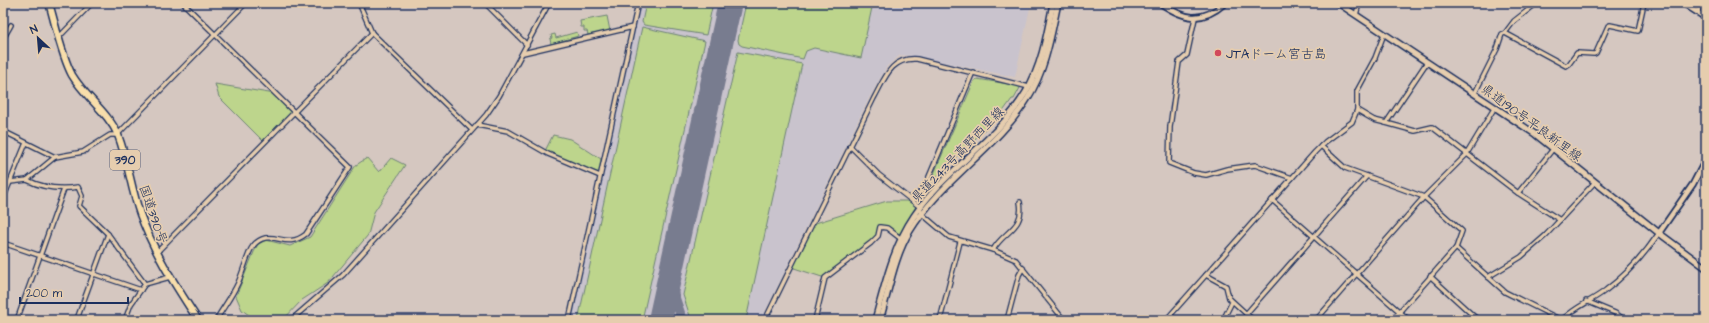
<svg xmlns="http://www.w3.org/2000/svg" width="1709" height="323" font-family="'Architects Daughter','Klee One',sans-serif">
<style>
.built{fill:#c9c3cd}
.green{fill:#bdd58c;stroke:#6c8275}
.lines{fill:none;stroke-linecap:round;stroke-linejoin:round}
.taxiway{stroke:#787b8f;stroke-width:10}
.runway{stroke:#787b8f;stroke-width:24}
.minor-casing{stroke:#1b2f5e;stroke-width:6}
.tertiary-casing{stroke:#1b2f5e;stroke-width:8}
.secondary-casing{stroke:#1b2f5e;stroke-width:8}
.trunk-casing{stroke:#1b2f5e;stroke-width:9}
.minor{stroke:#e6cdae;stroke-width:3.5}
.tertiary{stroke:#e6cdae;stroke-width:4.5}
.secondary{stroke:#e6cdae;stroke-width:5}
.trunk{stroke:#f8deab;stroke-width:6}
.poi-dot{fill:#d1495b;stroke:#e6cdae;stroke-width:1.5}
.labels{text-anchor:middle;stroke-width:3.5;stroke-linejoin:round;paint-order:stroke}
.shield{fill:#e6cdae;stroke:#585e76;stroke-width:1}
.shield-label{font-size:12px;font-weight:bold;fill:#1b2f5e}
.poi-label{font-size:13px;fill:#1b2f5e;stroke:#e6cdae;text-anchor:start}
.street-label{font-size:13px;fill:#1b2f5e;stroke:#e6cdae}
</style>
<rect width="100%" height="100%" fill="#d5c7c0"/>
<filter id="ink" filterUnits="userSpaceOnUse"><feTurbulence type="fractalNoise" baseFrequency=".025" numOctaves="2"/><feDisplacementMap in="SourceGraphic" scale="8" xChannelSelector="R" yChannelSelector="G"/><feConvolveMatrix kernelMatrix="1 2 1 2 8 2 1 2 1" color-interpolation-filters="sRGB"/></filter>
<g filter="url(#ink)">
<!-- built -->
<path class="built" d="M640,3h391l-16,74 -101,-21 -14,-1 -13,11 -18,32 -108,222h-190z"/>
<!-- green -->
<g class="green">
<path d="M646,3h67l-7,32 -62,-10 -2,-3z"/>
<path d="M746,3h127l-12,55 -47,-10 -8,3 -3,8 -61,-13 -3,-2 -1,-4z"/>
<path d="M607,16l3,15 -22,4 -1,-4h-3v-4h-3l-1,-6z"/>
<path d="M642,27l63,14 -63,279h-64z"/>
<path d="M577,32l1,4 -27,8 -1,-5 2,-1 -1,-3 4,-1 1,4z"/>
<path d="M738,52l64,12 -56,256h-57l1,-4 -7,-21z"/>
<path d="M977,79l44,7 -7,13h-2l-8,11 -75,75 45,-104z"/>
<path d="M215,84l60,10 18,18 -30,29 -44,-44z"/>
<path d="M553,135l17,4 31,20 -2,14 -30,-11 -24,-11z"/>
<path d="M367,158l12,14 12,-14 14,7 -31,47 -6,23 -40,48 -26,17 -19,20h-27l-14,-10 -6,-14 18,-44 4,-8 8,-4 24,6 20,-9 46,-72z"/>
<path d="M887,201h26l7,6 -20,31 -13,-10 -7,-1 -2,9 -53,42 -34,-11 21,-43z"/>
</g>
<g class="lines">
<!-- taxiway -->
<path class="taxiway" d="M669,281l11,32 -1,7"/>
<!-- runway -->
<path class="runway" d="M660,320l70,-317"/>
<defs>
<g id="minor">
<path d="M183,3l167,164 -44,67c-19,15 -29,-1 -44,5 -5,2 -8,5 -11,10 -5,10 -8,23 -13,34 -6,13 -15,25 -22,37"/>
<path d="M359,3l13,30 100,97"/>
<path d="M485,3l42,42"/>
<path d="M1356,15l3,-12"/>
<path d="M1195,18l-8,37 -8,7 -9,65 -1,36 25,10 12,2 21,-6 28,-4 37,13"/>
<path d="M1505,33l61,33 3,-2 8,-11 17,1 2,-1 12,-27 2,-1 28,6 6,-28"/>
<path d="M59,37l33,-34"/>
<path d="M3,39l8,-14"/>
<path d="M523,53l110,-26"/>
<path d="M1475,93l22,-44 5,-15 3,-1 9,-12 23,-18"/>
<path d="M1357,110l17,10 12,3 41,-61"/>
<path d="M1386,123l29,8 17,-4 86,66 42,27"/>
<path d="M477,125l31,6 40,23 52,22"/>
<path d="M3,131l52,26"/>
<path d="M850,146l29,29 41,32 2,7 27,23 44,13 23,10 48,60"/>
<path d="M1321,146l24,22 79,29 38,34 -6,17 -64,72"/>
<path d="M27,180c16,8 33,10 51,7l4,9 -3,10 29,28 37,50"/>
<path d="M10,182l17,-2 28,-23 28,-5 27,-17h7l129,-132"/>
<path d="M1518,193l35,-44"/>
<path d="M3,199l23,-56"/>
<path d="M1272,200l137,120"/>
<path d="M913,201l13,-17 47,-112"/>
<path d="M3,243l138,47"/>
<path d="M1456,248l49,44 56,28"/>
<path d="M993,250c10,-19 32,-21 27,-48"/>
<path d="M157,252l215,-219"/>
<path d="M1206,275l20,11 3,12 24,22"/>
<path d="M1430,276l48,44"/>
<path d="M1488,277l33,-20 25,-22 49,-53"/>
<path d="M1586,301l29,12 10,7"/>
<path d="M1246,314l121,-138"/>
<path d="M77,319l31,-85"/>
<path d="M17,320l47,-131"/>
<path d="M64,320h29"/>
<path d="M125,320l6,-16 14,-20 25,-7"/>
<path d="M291,320l52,-45 143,-160 13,-19 50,-93"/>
<path d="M569,320l69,-317"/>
<path d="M765,320l109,-222c11,-20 17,-41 43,-39l112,28"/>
<path d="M815,320l10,-42 46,-35 7,-7 2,-9 7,1 13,10"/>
<path d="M940,320l20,-78"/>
<path d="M1007,320l12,-45 4,-7"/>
<path d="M1166,320l149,-168 10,-10 27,-20 5,-12v-19l18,-33 9,-24"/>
<path d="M1223,320l9,-18"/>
<path d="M1316,320l108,-123 42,-42 29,-48"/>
<path d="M1562,320c13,-13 30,-19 44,-30 20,-15 39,-36 53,-57"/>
</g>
<g id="tertiary">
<path d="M1160,3c24,16 41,21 65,0"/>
<path d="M1683,3l23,15"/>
<path d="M1698,11l2,-8"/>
<path d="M1659,233l34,-49 13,-25"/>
</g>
<g id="secondary">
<path d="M1338,3l197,131 124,99 47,35"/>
<path d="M875,320c10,-36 18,-73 39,-104 31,-47 83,-75 112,-124 16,-27 21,-58 27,-89"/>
<path d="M880,320c9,-29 14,-63 30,-89 31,-51 87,-83 118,-133 18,-29 23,-63 30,-95"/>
</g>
<path id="trunk" d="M49,3c7,23 12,51 23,72 13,22 36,37 46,60 10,26 13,54 22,79 14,39 36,72 58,106"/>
</defs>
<!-- minor casing -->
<use href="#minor" class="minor-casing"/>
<!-- tertiary casing -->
<use href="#tertiary" class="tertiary-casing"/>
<!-- secondary casing -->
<use href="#secondary" class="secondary-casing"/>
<!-- trunk casing -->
<use href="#trunk" class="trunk-casing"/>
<!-- minor -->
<use href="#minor" class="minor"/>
<!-- tertiary -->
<use href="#tertiary" class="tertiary"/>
<!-- secondary -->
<use href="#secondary" class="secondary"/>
<!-- trunk -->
<use href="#trunk" class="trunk"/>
</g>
</g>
<!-- markers -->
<circle class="poi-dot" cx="1218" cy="53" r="4"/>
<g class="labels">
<!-- shield labels -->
<rect class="shield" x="110" y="150" width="30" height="20" rx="3"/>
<g class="shield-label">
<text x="125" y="164">390</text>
</g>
<!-- poi labels -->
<g class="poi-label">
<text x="1226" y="58">JTAドーム宮古島</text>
</g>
<!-- street labels -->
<g class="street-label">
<text transform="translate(1532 122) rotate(36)" y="5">県道190号平良新里線</text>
<text transform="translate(957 154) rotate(-46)" y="5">県道243号高野西里線</text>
<text transform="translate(154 214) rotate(71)" y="5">国道390号</text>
</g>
</g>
<!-- margin -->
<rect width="1709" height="323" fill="none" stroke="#e6cdae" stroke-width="16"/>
<rect x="8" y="8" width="1693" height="307" fill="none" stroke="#1b2f5e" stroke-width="1.5" filter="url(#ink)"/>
<!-- north arrow -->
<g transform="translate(38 38) rotate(334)" stroke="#e6cdae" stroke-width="3" paint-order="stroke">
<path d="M0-3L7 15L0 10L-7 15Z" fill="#1b2f5e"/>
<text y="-6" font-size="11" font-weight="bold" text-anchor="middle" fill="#1b2f5e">N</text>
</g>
<!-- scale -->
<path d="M20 297v6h108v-6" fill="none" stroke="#1b2f5e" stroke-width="2"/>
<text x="26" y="297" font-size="12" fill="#1b2f5e" stroke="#e6cdae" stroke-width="3" paint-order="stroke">200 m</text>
</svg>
